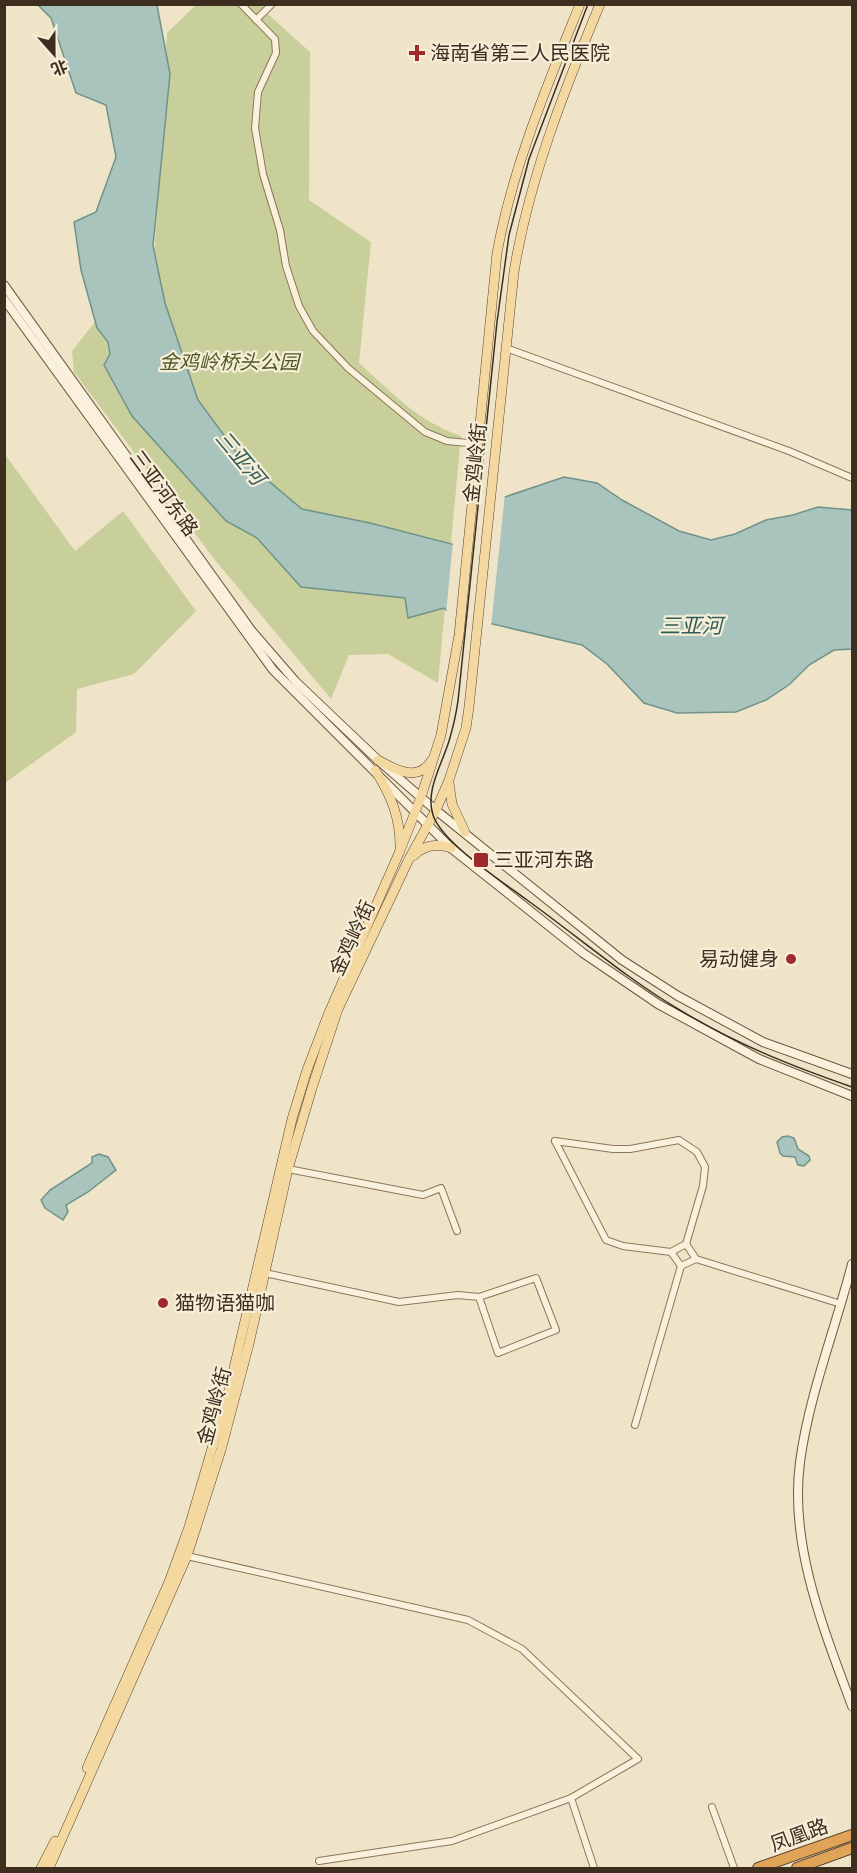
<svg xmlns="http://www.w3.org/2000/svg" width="857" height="1873" font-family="Spectral,'Noto Sans SC',serif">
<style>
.green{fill:#c9cf9b}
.water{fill:#a9c4bc;stroke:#6f938a;stroke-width:1.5}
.pier{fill:#f0e4c8}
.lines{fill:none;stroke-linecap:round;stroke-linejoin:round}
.street-casing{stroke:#8d765c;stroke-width:8}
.secondary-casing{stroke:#6f573f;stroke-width:10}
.primary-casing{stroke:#5b4430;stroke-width:10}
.highway-casing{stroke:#5b4430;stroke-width:12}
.street{stroke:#faf1dc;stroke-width:6}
.secondary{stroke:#faf1dc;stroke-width:8}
.primary{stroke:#f3d9a0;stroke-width:9}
.highway{stroke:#e0a458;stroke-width:10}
.tram{stroke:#3d2e20;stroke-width:1.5}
.poi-dot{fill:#9e2a2b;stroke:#f7eed8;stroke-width:2}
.labels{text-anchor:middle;stroke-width:4.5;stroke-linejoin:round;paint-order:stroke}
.poi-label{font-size:20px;fill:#3d2e20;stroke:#f7eed8;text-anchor:start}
.park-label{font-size:20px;font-style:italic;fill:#4d5a26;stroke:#f7eed8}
.street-label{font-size:20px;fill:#3d2e20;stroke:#f7eed8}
.water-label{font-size:21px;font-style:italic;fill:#2f5d5a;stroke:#f7eed8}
</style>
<rect width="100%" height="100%" fill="#f0e4c8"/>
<!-- green -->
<g class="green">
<path d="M196,5h66l7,10 41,37 -1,148 62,42 -12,121c35,31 57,57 102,73l-23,247 -50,-29 -39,1 -18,44 -117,-140 -140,-187 -2,-21 83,-105 12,-213z"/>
<path d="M4,453l71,98 48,-40 73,100 -62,63 -57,15 -1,43 -71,51z"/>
</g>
<!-- water -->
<g class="water">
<path d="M38,5h119l13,69 -17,172 12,57 33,97 42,57 62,52 68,14 85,22 26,-40 83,-28 33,6 25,17 57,31 32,9 24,-6 31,-14 27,-5 25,-8 34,3v139l-18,1 -25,15 -19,19 -24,16 -30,12 -59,1 -33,-10 -37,-39 -25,-19 -132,-31 -6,-6 -36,10 -3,-20 -104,-11 -44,-49 -31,-17 -94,-105 -28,-51 6,-11 -2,-12 -11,-14 -16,-58 -7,-48 22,-10 20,-55 -10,-52 -30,-12 -25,-75z"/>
<path d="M788,1136l6,2 4,11 11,7 1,4 -6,6 -6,-1 -3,-8 -12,-1 -3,-3 -3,-11 5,-5z"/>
<path d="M99,1154l9,3 8,13 -28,22 -22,13 2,7 -5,8 -18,-12 -4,-8 9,-10 42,-27v-6z"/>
</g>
<!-- pier -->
<path class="pier" d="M505,494l-14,133 -42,-10 -3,-3 7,-73 26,-38z"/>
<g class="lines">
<defs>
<g id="street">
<path d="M241,4l34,35 1,14 -18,39 -3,36 8,46 17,56 6,36 13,40 14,25 35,37 77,64 22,9 31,3"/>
<path d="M256,20l16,-16"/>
<path d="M506,348l283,103 63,27"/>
<path d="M555,1141l58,8h17l49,-9 18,12 8,15 -2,19 -17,58 10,15"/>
<path d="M555,1141l51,99 17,6 48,6"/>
<path d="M288,1169l135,26 18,-7 16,43"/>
<path d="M681,1266l-10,-14 15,-8"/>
<path d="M265,1273l134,29 59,-7 21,2 57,-19 20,52 -58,23 -19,-56"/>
<path d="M635,1425l46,-159 15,-7 145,45"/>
<path d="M187,1556l281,64 54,29 116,110 -67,39 -119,43 -133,20"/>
<path d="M571,1798l23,70"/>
<path d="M712,1807l22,61"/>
</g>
<g id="secondary">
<path d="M4,285l247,345 45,52 82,78 54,47 190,153 56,36 85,46 89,32"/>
<path d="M4,299l269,371 178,178 132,105 75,51 101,55 93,37"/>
<path d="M852,1264c-17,66 -43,131 -52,198 -11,83 24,168 52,244"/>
</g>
<g id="primary">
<path d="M378,760c16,9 40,23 53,1"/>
<path d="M375,770c16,25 25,47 25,76"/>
<path d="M449,783l3,21 13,28"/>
<path d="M413,856c11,-11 24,-13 38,-8"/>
<path d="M87,1768l82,-186 20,-55 39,-133 64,-275 15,-49 21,-55 71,-162 22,-56 20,-62 18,-100 38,-382c16,-87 50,-167 83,-249"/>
<path d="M41,1868l14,-27"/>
<path d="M49,1868l138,-312 34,-106 28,-106 39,-175 24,-81 26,-79 71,-150 27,-49 13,-30 17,-52 3,-21 45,-435c15,-93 50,-181 86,-268"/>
</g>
<g id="highway">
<path d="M758,1868l94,-33"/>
<path d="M797,1868l55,-20"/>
</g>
</defs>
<!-- street casing -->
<use href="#street" class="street-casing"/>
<!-- secondary casing -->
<use href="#secondary" class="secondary-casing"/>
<!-- primary casing -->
<use href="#primary" class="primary-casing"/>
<!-- highway casing -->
<use href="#highway" class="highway-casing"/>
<!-- street -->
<use href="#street" class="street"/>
<!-- secondary -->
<use href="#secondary" class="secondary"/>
<!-- primary -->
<use href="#primary" class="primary"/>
<!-- highway -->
<use href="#highway" class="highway"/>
<!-- tram -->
<path class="tram" d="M588,4l-59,155 -20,76 -12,87 -39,379c-2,13 -5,27 -9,40 -7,23 -24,50 -16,74 9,28 70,67 94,85 50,36 98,77 151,109 58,35 111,56 174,78"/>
</g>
<!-- markers -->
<g class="poi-dot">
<path d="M414 44h6v6h6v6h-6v6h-6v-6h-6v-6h6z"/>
<rect x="473" y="852" width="16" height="16" rx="3"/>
<circle cx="791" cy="959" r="6"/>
<circle cx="163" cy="1303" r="6"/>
</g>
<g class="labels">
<!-- poi labels -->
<g class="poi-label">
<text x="430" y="60">海南省第三人民医院</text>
<text x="494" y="867">三亚河东路</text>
<text x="779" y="966" text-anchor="end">易动健身</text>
<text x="175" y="1310">猫物语猫咖</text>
</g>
<!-- park labels -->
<g class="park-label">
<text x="229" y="369">金鸡岭桥头公园</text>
</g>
<!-- street labels -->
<g class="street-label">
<text transform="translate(475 463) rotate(-84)" y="7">金鸡岭街</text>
<text transform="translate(164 493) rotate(54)" y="7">三亚河东路</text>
<text transform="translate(352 938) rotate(-65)" y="7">金鸡岭街</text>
<text transform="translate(214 1406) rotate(-75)" y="7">金鸡岭街</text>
<text transform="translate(799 1835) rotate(-20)" y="7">凤凰路</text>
</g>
<!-- water labels -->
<g class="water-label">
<text transform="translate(240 458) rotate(50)" y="7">三亚河</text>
<text x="691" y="633">三亚河</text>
</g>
</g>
<!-- border -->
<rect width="857" height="1873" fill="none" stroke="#3d2e20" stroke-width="12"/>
<!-- north arrow -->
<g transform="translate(54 54) rotate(159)" stroke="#f7eed8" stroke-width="4.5" paint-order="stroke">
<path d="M0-4.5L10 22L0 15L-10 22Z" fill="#3d2e20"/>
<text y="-9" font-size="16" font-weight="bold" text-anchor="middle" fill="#3d2e20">北</text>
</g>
</svg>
